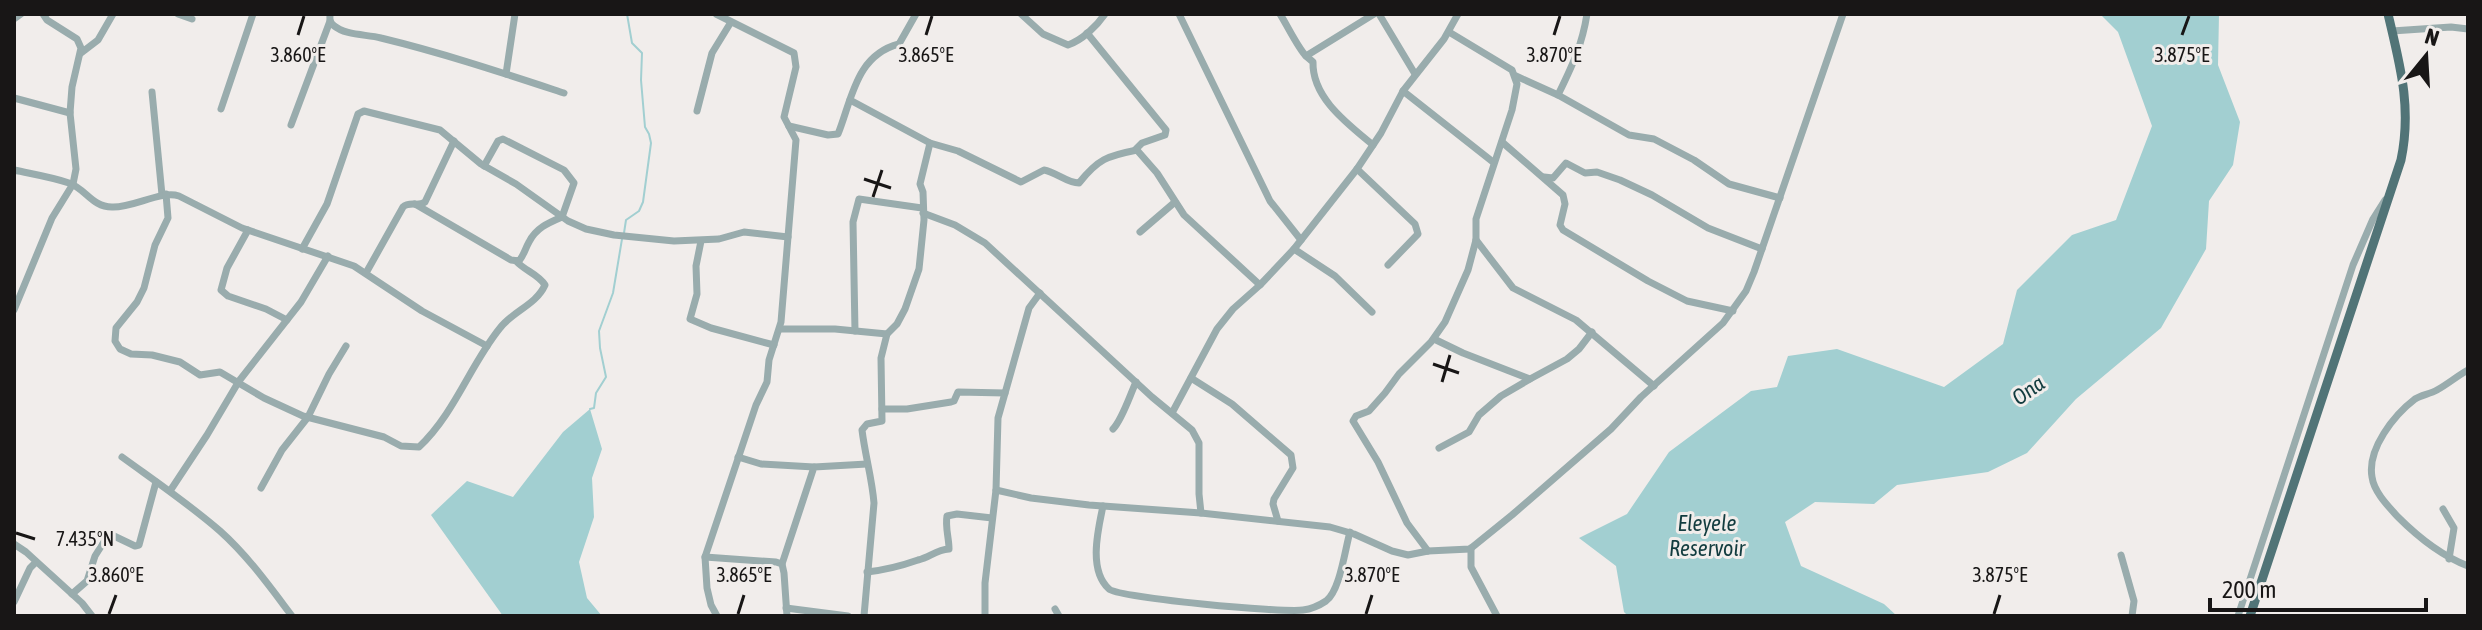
<svg xmlns="http://www.w3.org/2000/svg" width="2482" height="630" font-family="'Asap Condensed',sans-serif">
<style>
.water{fill:#a2cfd1}
.lines{fill:none;stroke-linecap:round;stroke-linejoin:round}
.stream{stroke:#a2cfd1;stroke-width:2}
.minor{stroke:#99acad;stroke-width:7}
.major{stroke:#517477;stroke-width:9}
.ticks{fill:none;stroke:#181616;stroke-width:3}
.labels{text-anchor:middle;stroke-width:6;stroke-linejoin:round;paint-order:stroke}
.water-label{font-size:22px;font-style:italic;fill:#123c3f;stroke:#f1edeb}
.ticks-label{font-size:20px;text-anchor:middle;fill:#181616;stroke:#f1edeb;stroke-width:6;stroke-linejoin:round;paint-order:stroke}
</style>
<rect width="100%" height="100%" fill="#f1edeb"/>
<!-- water -->
<g class="water">
<path d="M2100,14h119l-1,51 22,57 -7,43 -24,36 -3,48 -45,79 -85,71 -49,54 -39,19 -91,13 -23,19 -59,-2 -30,20 16,44 83,38 13,12h-269l-4,-4 -8,-46 -37,-28 48,-24 42,-62 82,-61 26,-4 11,-31 49,-7 107,38 59,-43 14,-54 55,-55 44,-15 36,-94 -34,-94z"/>
<path d="M590,409l12,40 -10,29 2,39 -15,45 8,36 15,18h-99l-72,-101 36,-34 46,16 50,-65z"/>
</g>
<g class="lines">
<!-- stream -->
<g class="stream">
<path d="M624,233l2,-13 13,-9 4,-9 8,-59 -2,-9 -4,-7 -4,-47 1,-27 -10,-10 -5,-29"/>
<path d="M590,409l4,-1 2,-15 10,-16 -6,-29 -1,-17 14,-38 9,-54"/>
</g>
<!-- minor -->
<g class="minor">
<path d="M178,14l14,5"/>
<path d="M330,14c0,5 -1,7 3,11 13,11 33,9 48,13 62,15 122,35 183,55"/>
<path d="M716,14l78,39 2,14 -12,50 12,23 -15,182 -12,38 -2,22 -11,23 -51,152 2,31 4,17 6,11"/>
<path d="M1021,14l22,20 25,11c14,-5 28,-18 37,-31"/>
<path d="M1179,14l91,187 31,39"/>
<path d="M1280,14c7,11 18,34 26,42l68,-42"/>
<path d="M1379,14l36,60"/>
<path d="M14,19l7,-5"/>
<path d="M2392,31l59,-4 17,2"/>
<path d="M1087,33l79,97 -1,5 -23,8 -6,6 21,24 27,42 76,70"/>
<path d="M81,53l17,-13 15,-26"/>
<path d="M1306,56l7,6c-1,36 35,62 60,83"/>
<path d="M506,74l9,-60"/>
<path d="M1516,76l42,19 71,40 25,4 40,21 35,24 51,14"/>
<path d="M1403,91l90,71"/>
<path d="M152,92l10,103"/>
<path d="M1558,95c14,-29 24,-49 29,-81"/>
<path d="M14,98l56,15"/>
<path d="M850,100l80,43 -10,41 3,8 1,28 -5,49 -14,40 -8,15 -10,10 -6,24 1,63 -15,3 -5,6c3,25 10,48 12,73l-10,113"/>
<path d="M221,109l32,-95"/>
<path d="M697,111l15,-58 19,-31"/>
<path d="M291,125l39,-104"/>
<path d="M789,126l39,9 10,-1c14,-35 18,-79 61,-90l17,-30"/>
<path d="M1502,142l61,53 2,9 -5,21 3,5 85,51 39,20 46,10"/>
<path d="M930,143l28,8 63,31 23,-12c12,2 23,13 35,13 19,-24 28,-27 58,-33"/>
<path d="M1357,169l58,55 3,10 -30,31"/>
<path d="M14,170c18,4 38,7 55,13 17,6 23,24 43,24 21,1 49,-17 67,-11l63,32 112,38 68,45 65,35"/>
<path d="M1544,177l9,1 13,-15 19,10 12,-1 23,8 32,15 56,33 54,21"/>
<path d="M166,194l2,24 -13,27 -11,43 -7,14 -21,26 -1,13 5,8 11,5 21,1 28,7 20,13 20,-3 44,26 39,18 81,21 17,9 18,1c36,-34 51,-82 81,-119 13,-17 36,-23 45,-43 -7,-11 -20,-14 -29,-24"/>
<path d="M415,204l96,56 8,1c5,-6 6,-12 10,-19 7,-14 19,-19 33,-25l12,-34 -10,-13 -61,-31 -5,2 -14,25"/>
<path d="M923,213l32,12 30,18 167,154 40,33 7,13v51l2,19"/>
<path d="M248,230l-21,38 -6,22 7,6 38,13 21,11"/>
<path d="M1140,232l35,-30"/>
<path d="M1476,240l37,48 63,32 78,66"/>
<path d="M701,241l-5,25 1,28 -7,25 21,9 63,17"/>
<path d="M302,249l25,-45 31,-90 6,-3 76,19 41,34 35,20 52,37 18,8 28,6 60,6 45,-2 25,-7 44,5"/>
<path d="M1294,249l41,27 37,36"/>
<path d="M366,273l37,-66c6,-6 16,0 22,-5l29,-61"/>
<path d="M14,310l38,-92 21,-34 3,-15 -6,-56 2,-26 9,-39 -4,-9 -30,-19 -4,-6"/>
<path d="M780,329h55l52,5"/>
<path d="M855,331l-2,-109 6,-23 63,9"/>
<path d="M1434,339l29,14 67,26 37,-20 12,-10 13,-17"/>
<path d="M2468,370c-11,6 -20,14 -31,20 -7,4 -16,5 -22,9 -21,16 -48,50 -43,78 2,15 16,29 26,40 20,20 44,39 70,49"/>
<path d="M1191,378l41,26 59,51 2,13 -19,31 -1,5 5,17"/>
<path d="M882,409h25l44,-7 3,-1 4,-9 47,1"/>
<path d="M1172,413l45,-84 16,-20 27,-24 34,-36 63,-80 24,-36 22,-42 41,-52 14,-25"/>
<path d="M1113,429c9,-9 17,-34 23,-47"/>
<path d="M1439,448l30,-16 10,-17 22,-19 29,-17"/>
<path d="M122,457c33,24 67,47 98,74 28,25 50,56 72,85"/>
<path d="M738,457l23,7 53,3"/>
<path d="M261,488l21,-38 26,-33 21,-43 17,-28"/>
<path d="M996,490l35,8 58,7 112,8 129,14 24,7 38,17 16,4 20,-4 42,-2 42,-34 99,-86 30,-32 82,-74 23,-32 8,-19 89,-258"/>
<path d="M170,491l37,-56 32,-54 62,-79 27,-46"/>
<path d="M1103,506c-5,24 -15,64 6,83 10,9 174,24 194,21 8,-1 17,-5 23,-9 14,-10 19,-52 24,-69"/>
<path d="M2443,509l11,19 -5,31"/>
<path d="M14,544l12,8 56,51 10,13"/>
<path d="M1471,548v19l26,49"/>
<path d="M1428,551l-21,-28 -29,-61 -25,-41 3,-5 13,-5 16,-18 14,-19 32,-32 14,-20 23,-52 8,-30v-21l36,-109 5,-26 -5,-14 -63,-38"/>
<path d="M2121,555l13,46 -2,15"/>
<path d="M705,557l71,5 6,2 2,9 3,43"/>
<path d="M782,564l32,-97 53,-3"/>
<path d="M867,572c18,-2 34,-6 51,-12 12,-3 18,-10 31,-11 0,-11 -4,-22 -2,-33l10,-2 35,4"/>
<path d="M72,594l15,-13 8,-25 12,-19 7,-1 21,10 4,-1 17,-63"/>
<path d="M14,602l16,-34 6,-6"/>
<path d="M786,608l62,8"/>
<path d="M1055,609l4,7"/>
<path d="M985,616v-33l11,-93 2,-72 31,-110 11,-15"/>
<path d="M2238,616l115,-351 20,-46 12,-19"/>
</g>
<!-- major -->
<path class="major" d="M2250,616l151,-456c11,-53 -1,-95 -13,-146"/>
</g>
<!-- ticks -->
<path class="ticks" d="M298,35l6,-19M926,35l6,-19M1554,35l6,-19M2182,35l7,-19M864,179l27,9M873,197l9,-27M1433,364l26,9M1442,382l8,-27M16,533l19,6M109,614l7,-19M738,614l6,-19M1366,614l6,-19M1994,614l6,-19"/>
<g class="labels">
<!-- water labels -->
<g class="water-label">
<text transform="translate(2028 390) rotate(-35)" y="8">Ona</text>
<text x="1707" y="531">Eleyele<tspan x="1707" dy="25">Reservoir</tspan></text>
</g>
</g>
<g class="ticks-label">
<text x="298" y="62">3.860°E</text>
<text x="926" y="62">3.865°E</text>
<text x="1554" y="62">3.870°E</text>
<text x="2182" y="62">3.875°E</text>
<text x="85" y="546">7.435°N</text>
<text x="116" y="582">3.860°E</text>
<text x="744" y="582">3.865°E</text>
<text x="1372" y="582">3.870°E</text>
<text x="2000" y="582">3.875°E</text>
</g>
<!-- border -->
<rect width="2482" height="630" fill="none" stroke="#181616" stroke-width="32"/>
<!-- north arrow -->
<g transform="translate(2426 56) rotate(18)" stroke="#f1edeb" stroke-width="6" paint-order="stroke">
<path d="M0-6L14 30L0 20L-14 30Z" fill="#181616"/>
<text y="-12" font-size="22" font-weight="bold" text-anchor="middle" fill="#181616">N</text>
</g>
<!-- scale -->
<path d="M2210 598v12h216v-12" fill="none" stroke="#181616" stroke-width="4"/>
<text x="2222" y="598" font-size="24" fill="#181616" stroke="#f1edeb" stroke-width="6" paint-order="stroke">200 m</text>
</svg>
